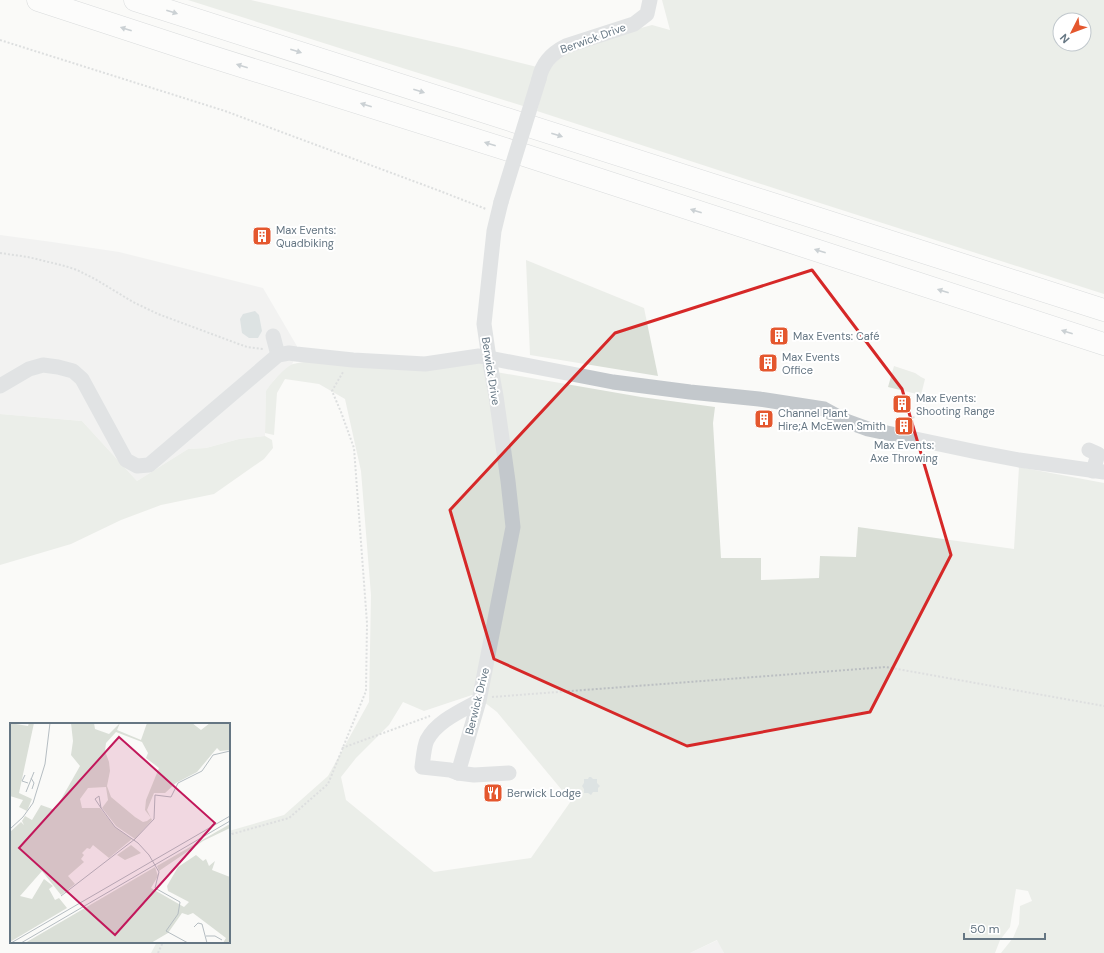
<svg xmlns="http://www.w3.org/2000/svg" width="1104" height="953" font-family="'DM Sans',sans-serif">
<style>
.built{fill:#e8e9e9}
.green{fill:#dadfd7;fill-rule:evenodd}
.water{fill:#bbc7cb}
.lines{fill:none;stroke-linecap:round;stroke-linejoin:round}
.highway-casing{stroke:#b4b9bd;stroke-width:23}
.path{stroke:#bbbfc2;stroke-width:2;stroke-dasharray:2 2;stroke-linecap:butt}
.minor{stroke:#c3c8cc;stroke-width:15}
.highway{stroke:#fff;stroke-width:22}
.minor-bridge{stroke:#c3c8cc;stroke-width:15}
.oneway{fill:#939fa8}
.marked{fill:none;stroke:#d62828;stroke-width:3;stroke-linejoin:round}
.labels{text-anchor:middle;stroke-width:4;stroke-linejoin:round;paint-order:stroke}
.street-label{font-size:11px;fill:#657683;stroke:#fff}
.poi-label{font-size:11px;fill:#657683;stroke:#fff;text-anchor:start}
.inset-road{fill:none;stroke:#b5bdc2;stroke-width:1}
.view{fill:#c2185b;fill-opacity:0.15;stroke:#c2185b;stroke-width:2}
.inset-edge{fill:none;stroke:#657683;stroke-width:2}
</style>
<rect width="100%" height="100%" fill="#fafaf8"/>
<!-- built -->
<g class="built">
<path d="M0,235l52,7 67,10 144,36 35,60 -6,17 -18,15 -8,11 -1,45 -26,3 -33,9 -18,1 -51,32 -55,-60 -82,-7z"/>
<path d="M718,940l6,13h-34z"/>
</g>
<!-- green -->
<g class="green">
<path d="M188,0h63l210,48 76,19 -14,39z"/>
<path d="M662,0h442v294l-309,-99 -258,-84 10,-39 20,-22 30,-10 55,-15 18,5zM1060,20h24v24h-24z"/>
<path d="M526,260l118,48 14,68 -128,-21z"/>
<path d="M318,360l106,8 56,-7 7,10 12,75 8,82 -12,77 -20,89 -51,17 -21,-9 -14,23 -33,33 -15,19 5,23 88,72 97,-14 40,-57 -74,-89 -13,-10 9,-53 16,-77 6,-42 -1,-22 -18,-136 145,25 74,10 -2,16 8,135h40v22l58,-2 1,-22 36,1 2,-30 156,22 5,-82 85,16v470h-103l12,-15 6,-14 1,-18 12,-5 -4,-10 -12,-2 -6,38 -10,13 -5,13h-271l-7,-13 -27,13h-539l6,-11h72v-111l55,-16 44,-39 41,-74 2,-107 -10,-124 -16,-72 -26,-15 -34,-5 -8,14 -3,42 -9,-2 1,-42c5,-8 19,-24 27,-27 8,-2 17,-3 25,-4z"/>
<path d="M894,366l21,7 6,4 4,2 -4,16 -33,-8z"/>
<path d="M0,414l82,7 55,60 51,-32 18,-1 33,-9 26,-3 7,4 1,8 -9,11 -50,35 -53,11 -40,15 -50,24 -71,21z"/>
</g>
<!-- water -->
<g class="water">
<path d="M255,311l4,4 3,16 -4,7h-9l-7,-5 -2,-14 3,-5z"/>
<path d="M589,777h2l2,2h4v4l3,3 -2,2v4h-5l-2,3 -3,-2h-4v-4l-2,-3 2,-3v-4h4z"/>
</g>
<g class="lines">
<defs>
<g id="highway">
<path d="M38,0l165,54 318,100 583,190"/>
<path d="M135,0l969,310"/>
</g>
</defs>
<!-- highway casing -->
<use href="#highway" class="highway-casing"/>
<!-- path -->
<g class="path">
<path d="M0,40l225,71 215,80 46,18"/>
<path d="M0,253l28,4 37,9 12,4 18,9 38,23 25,12 78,29 11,4 16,2"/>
<path d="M911,426l3,-10"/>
<path d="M492,697l394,-30 218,39"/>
<path d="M342,748l88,-32"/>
<path d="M229,837l3,-3 57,-16 39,-34 38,-93 1,-68 -13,-175 -13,-36 -9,-21 11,-19"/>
<path d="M158,953l5,-11"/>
</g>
<!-- minor -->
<g class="minor">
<path d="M539,79c3,-16 13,-26 27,-33l68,-22 13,-10 3,-14"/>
<path d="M273,336l5,19"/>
<path d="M0,386l29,-17 14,-4 15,2 15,4 9,8 44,81 11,6 12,-1 129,-110 11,-2 7,1 57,6 72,4 54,-8 134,26 77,10 69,7 65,10 22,12 22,8 109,23 42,8 85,12"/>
<path d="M1089,450l9,4 -5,17"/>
<path d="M479,701c-18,10 -42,20 -52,39 -3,6 -4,20 -5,27l28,3 8,3 21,-72 34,-174 -5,-46 -12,-85 -7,-38 -5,-34 10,-93 7,-29"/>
<path d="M458,773l16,2 35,-2"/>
</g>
<!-- highway -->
<use href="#highway" class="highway"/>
<!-- minor-bridge -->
<path class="minor-bridge" d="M501,202l38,-123"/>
</g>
<!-- one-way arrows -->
<defs><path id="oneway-solid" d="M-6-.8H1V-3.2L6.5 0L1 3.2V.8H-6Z"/></defs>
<g class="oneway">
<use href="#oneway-solid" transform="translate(172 12) rotate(18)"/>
<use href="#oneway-solid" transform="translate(126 29) rotate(-162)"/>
<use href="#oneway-solid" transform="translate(296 51) rotate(18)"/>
<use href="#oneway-solid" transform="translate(242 66) rotate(-163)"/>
<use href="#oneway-solid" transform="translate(419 91) rotate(18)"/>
<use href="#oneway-solid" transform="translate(366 105) rotate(-163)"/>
<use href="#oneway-solid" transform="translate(557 135) rotate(18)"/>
<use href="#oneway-solid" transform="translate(490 144) rotate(-163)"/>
<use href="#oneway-solid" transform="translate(696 211) rotate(-162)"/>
<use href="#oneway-solid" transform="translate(820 251) rotate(-162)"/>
<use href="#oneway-solid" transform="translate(943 291) rotate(-162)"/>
<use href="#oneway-solid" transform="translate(1067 332) rotate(-162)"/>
</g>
<!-- marked area -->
<path d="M0 0H1104V953H0ZM812,270l90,119 49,166 -81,157 -183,34 -193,-87 -44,-149 165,-177z" fill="#fafaf8" fill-opacity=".55" fill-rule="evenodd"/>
<path class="marked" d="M812,270l90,119 49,166 -81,157 -183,34 -193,-87 -44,-149 165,-177z"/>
<!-- icons -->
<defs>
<symbol id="building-square" viewBox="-11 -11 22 22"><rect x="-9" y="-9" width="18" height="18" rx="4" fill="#e4572e" stroke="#fff"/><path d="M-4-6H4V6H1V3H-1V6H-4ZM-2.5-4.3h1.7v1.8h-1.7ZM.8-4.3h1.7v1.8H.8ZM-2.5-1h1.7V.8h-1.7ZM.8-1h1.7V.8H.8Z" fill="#fff"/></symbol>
<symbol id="restaurant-square" viewBox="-11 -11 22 22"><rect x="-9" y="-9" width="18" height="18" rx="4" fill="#e4572e" stroke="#fff"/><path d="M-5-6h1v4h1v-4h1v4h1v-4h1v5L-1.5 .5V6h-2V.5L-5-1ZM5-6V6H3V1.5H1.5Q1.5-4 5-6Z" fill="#fff"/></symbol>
</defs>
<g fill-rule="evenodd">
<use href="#building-square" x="251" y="225" width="22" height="22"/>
<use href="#building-square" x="768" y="325" width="22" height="22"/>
<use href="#building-square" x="757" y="352" width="22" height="22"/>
<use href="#building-square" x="891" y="393" width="22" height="22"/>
<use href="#building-square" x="753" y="408" width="22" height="22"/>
<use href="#building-square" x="893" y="415" width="22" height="22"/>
<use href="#restaurant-square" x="482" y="782" width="22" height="22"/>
</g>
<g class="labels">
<!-- street labels -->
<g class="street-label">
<text transform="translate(593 38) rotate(-20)" y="4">Berwick Drive</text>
<text transform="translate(491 371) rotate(81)" y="4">Berwick Drive</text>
<text transform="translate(477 701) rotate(-76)" y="4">Berwick Drive</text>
</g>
<!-- poi labels -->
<g class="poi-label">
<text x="276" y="234">Max Events:<tspan x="276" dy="13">Quadbiking</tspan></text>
<text x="793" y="340">Max Events: Café</text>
<text x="782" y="361">Max Events<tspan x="782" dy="13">Office</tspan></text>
<text x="916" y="402">Max Events:<tspan x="916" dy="13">Shooting Range</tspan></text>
<text x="778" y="417">Channel Plant<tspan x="778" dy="13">Hire;A McEwen Smith</tspan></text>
<text x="904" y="449" text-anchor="middle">Max Events:<tspan x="904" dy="13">Axe Throwing</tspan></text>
<text x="507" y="797">Berwick Lodge</text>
</g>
</g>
<!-- overview -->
<g transform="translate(10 723)">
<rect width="220" height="220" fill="#fafaf8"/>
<path d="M0,0l18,3 1,-3h5l-15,70 13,6 -5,12 -8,-4 4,-7 -13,-4zM61,0h23l1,6 14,5 11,-11 -3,7 24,10 6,-17h45l9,7 9,-7h20v27l-10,1 -3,-3 -20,24 -21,11 -11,10h-11l-7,17 5,10 -17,19 -19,-13 -14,-18 6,-8 -2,-13 -18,1 -8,11 2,9h18l15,19 17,12 -23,19 -16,-13 -3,4 -3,-1 -5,5 2,2 -3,4 3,3 -16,14 7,8 -14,11 -19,-24 -22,25 12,3 12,-20 9,7 -4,3 6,11 4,-2 8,10 -57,34v-110l11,-10 3,3 -2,-4 3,-5 7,4 9,-15 14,5 25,-44 -9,-11 2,-14zM106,9l26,10 6,11 -2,5 13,10 -13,32 -1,10 6,8 -4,3 -4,1 -8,-5 -24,-20 -4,-11 3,-15 -1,-9 -4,-11 1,-8zM220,101v4l-27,13 -44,30 -2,-5zM121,122l10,8 -16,7 -8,-5zM186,132l7,6 3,-2 3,7 6,-5 -3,9 18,7v66h-7l3,-5 -33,-25 -5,2 -6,-2 -14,20 -17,10h-126l130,-76 3,9 -7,12 33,19 5,-5 -21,-11 -1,-5 11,-19z" fill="#dadfd7" fill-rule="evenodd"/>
<path class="inset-road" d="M15,52l-3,6 6,2M21,55l3,5 -2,6M16,69l8,-20M91,85l-2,-12 -4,3 6,9 14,19 23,16 11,12 10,17 -4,16 25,14 -2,12 -12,17 22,12M0,106l13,-12 10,-14 12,-39 5,-41M51,173l74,-57 19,-20 1,-24 16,2 7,-14 24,-12 11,-16 17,-4M184,204l4,-4 4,1 5,19M196,213h9l7,4M1,220l219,-127M11,220l209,-122"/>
<path class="view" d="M109,14l96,86 -100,112 -96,-87z"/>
<rect width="220" height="220" class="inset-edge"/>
</g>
<!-- north arrow -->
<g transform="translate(1072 32) rotate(228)"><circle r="19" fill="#ffffff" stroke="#c1c8cd"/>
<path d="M0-3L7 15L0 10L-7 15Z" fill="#e4572e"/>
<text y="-6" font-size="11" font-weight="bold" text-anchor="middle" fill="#657683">N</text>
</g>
<!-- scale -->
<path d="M964 933v6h81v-6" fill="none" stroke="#657683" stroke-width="2"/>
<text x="970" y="933" font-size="12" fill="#657683" stroke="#ffffff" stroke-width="3" paint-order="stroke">50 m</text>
</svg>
